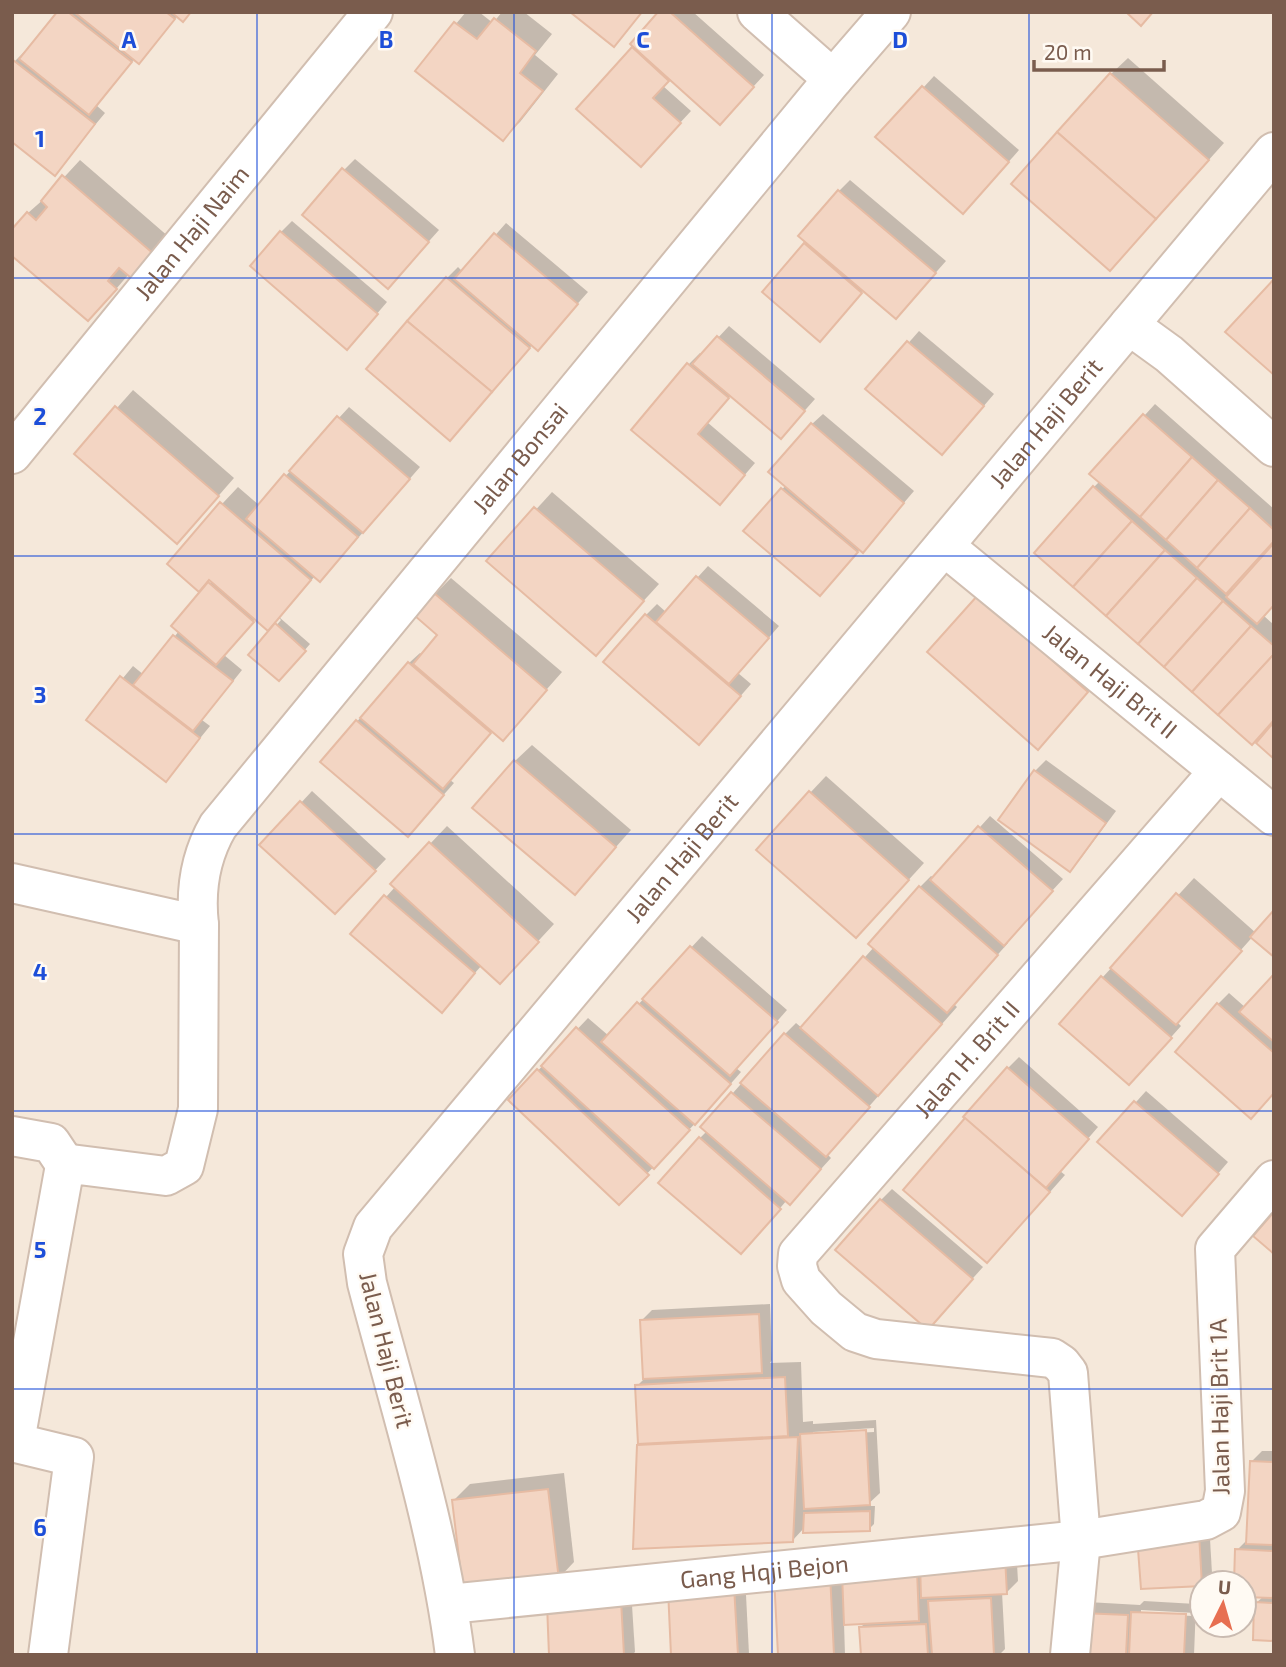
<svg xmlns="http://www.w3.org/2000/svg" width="1286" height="1667" font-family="'Exo 2',sans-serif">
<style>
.residential{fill:#f5e8da;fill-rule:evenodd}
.shadow{fill:#0003;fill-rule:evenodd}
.building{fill:#f3d5c3;stroke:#e6bba3;stroke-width:2}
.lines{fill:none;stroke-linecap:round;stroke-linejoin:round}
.street-casing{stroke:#d1beb0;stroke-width:42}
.street{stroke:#fff;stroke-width:38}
.grid{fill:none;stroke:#1d4ed8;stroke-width:2;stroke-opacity:0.55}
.labels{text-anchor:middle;stroke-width:5;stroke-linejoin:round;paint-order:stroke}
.street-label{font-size:24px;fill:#7a5c4d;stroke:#fffaf3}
.grid-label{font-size:23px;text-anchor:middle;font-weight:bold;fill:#1d4ed8;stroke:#fffaf3;stroke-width:5;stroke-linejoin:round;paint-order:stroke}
</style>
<rect width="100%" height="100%" fill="#fdf6ec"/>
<!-- residential -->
<path class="residential" d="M12,12h1262v1643h-1262zM1202,1583h42v42h-42z"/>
<!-- shadow -->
<g class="shadow">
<path d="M59,12h131l-12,3 -39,46 -4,-3 -39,47 9,8 -50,60 -43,-33v-76l14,-14 1,1z"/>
<path d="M466,12h13l14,11 9,-11h22l28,22 -17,21 23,19 -38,48 -17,16 -86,-68z"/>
<path d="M573,12h70l-29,33z"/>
<path d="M660,12h33l71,63 -33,36 -61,-33 -7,8 28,25 -39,42 -74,-44 57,-63z"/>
<path d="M1128,58l96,85 -98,109 -15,-178z"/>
<path d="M934,76l85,74 -45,51 -96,-64z"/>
<path d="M355,159l84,71 -51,57 -44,-117z"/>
<path d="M80,160l97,84 -48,30 -25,29 -76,-90 17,-15z"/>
<path d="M850,180l96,81 -39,44 -43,-16 -33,39 -67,-36 44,-51 31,-50z"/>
<path d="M292,221l95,81 -29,34 -77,-104z"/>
<path d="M506,223l82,69 -40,45 -15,7 -72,83 -14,-149 11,-11 5,5z"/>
<path d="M729,326l86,73 -24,27 -60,-31 -24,27 48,41 -25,29 -97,-62 56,-66 11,-11 2,2z"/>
<path d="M919,331l75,63 -41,48 -85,-53z"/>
<path d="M133,390l101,88 -41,47 -117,-71z"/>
<path d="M1155,404l119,105v95l-11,11 11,10v94l-180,-232 6,-6 -8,-8zM1257,559l3,3 -26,28 -3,-3z"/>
<path d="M349,407l71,60 -89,102 -16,7 -36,41 31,27 -26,30 -34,-19 31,-35 -2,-2h-23l-32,37 18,15 -40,50 8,6 -44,54 -78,-60 45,-54 11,9 35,-44 -6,-5 39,-45 10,-77 16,-17 21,18z"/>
<path d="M823,414l91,77 -41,48 -13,10 -29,34 -85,-52 40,-46 26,-61z"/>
<path d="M552,492l107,92 -63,69 -107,-92z"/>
<path d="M708,566l71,60 -41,47 13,11 -41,47 -64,-116 11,-11 9,8z"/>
<path d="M451,578l111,94 -59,67 -10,-9 -43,50 4,3 -35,40 -97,-62 87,-98 11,-10 3,2 17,-20 -5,-41z"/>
<path d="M979,596l124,79 -49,56z"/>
<path d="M532,745l99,85 -56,63 -60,-132z"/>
<path d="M1046,760l70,51 -35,47 -11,11 -35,-98z"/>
<path d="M826,776l98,87 -52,57 -62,-127z"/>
<path d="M312,791l74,68 -40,42 -84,-56z"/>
<path d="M990,816l73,63 -57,62 2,2 -54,61 3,3 -130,147 4,4 -30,33 -14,9 -35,41 -52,-103 7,-7 -4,-4 82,-93 11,-11 6,5 72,-81 -4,-3 50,-57 11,-11 3,2z"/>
<path d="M447,826l107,98 -38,41h-34l-30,34 -99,-65 42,-47 -3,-3z"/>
<path d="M1194,878l62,55 -79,89 4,4 -41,46 -38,-94z"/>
<path d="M702,936l85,74 -51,58 5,4 -35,40 -87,91 -109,-103 78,-82 21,18z"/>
<path d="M1274,977v115l-56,-88 11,-11 17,15z"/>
<path d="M1019,1057l79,70 -38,44 5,4 -61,69 4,-176z"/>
<path d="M1146,1091l82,71 -35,41 -93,-61z"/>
<path d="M892,1189l91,78 -45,50 -57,-117z"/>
<path d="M770,1304l2,56 -2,3 31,-1 2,60 10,-1v3l63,-4 4,73 -14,13h9l-1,18 -5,5 -64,-2 -12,13 -153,-95 -3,-59 8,-8 -4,-57 11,-11zM874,1428v4l-61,3v-3z"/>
<path d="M1262,1451h12v188l-18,-36 8,-7 -20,-1v-12h-8l1,-33 11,-11 3,-77z"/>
<path d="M564,1473l10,89 -16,17 -104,-79 16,-16z"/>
<path d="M1209,1522l3,51 -11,12 -59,3z"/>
<path d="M1016,1547l2,34 -11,11h-5l3,57 -6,6h-136l-2,-28 5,-5 -22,1 1,32h-65l-4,-78z"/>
<path d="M745,1575l4,79 -76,1z"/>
<path d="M631,1590l4,62 -3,3h-81z"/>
<path d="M1070,1601l70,4 4,-4 52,3 -2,51h-137zM1141,1610l54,3 -1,3 -53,-2z"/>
</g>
<!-- building -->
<g class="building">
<path d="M57,12h11l64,50 -43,53 -70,-56z"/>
<path d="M74,12h92l9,7 -36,45z"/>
<path d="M171,12h20l-8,10z"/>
<path d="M570,12h72l-28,35z"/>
<path d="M658,12h12l84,75 -34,38 -90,-81z"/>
<path d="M1126,12h27l-12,14z"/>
<path d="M494,18l42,33 -16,22 23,18 -40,50 -88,-70 39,-49 23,17z"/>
<path d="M632,47l37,34 -16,17 28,25 -40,44 -65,-58z"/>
<path d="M13,60l82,64 -40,52 -43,-34z"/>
<path d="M1110,73l99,87 -53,59 -99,-87z"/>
<path d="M922,86l87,76 -46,52 -88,-77z"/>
<path d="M1057,132l99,87 -46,52 -99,-87z"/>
<path d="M342,168l87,74 -41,47 -86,-74z"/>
<path d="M62,175l100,86 -21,25 -22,-18 -11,13 9,8 -29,32 -76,-65v-27l15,-17 9,8 11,-13 -6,-6z"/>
<path d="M838,190l98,83 -40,46 -98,-83z"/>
<path d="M280,231l98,83 -31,36 -97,-84z"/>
<path d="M494,233l84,71 -40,47 -84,-72z"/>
<path d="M804,243l58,50 -42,49 -58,-50z"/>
<path d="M446,277l84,71 -38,44 -85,-71z"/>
<path d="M1274,279v96l-49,-43z"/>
<path d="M407,321l85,71 -42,49 -84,-72z"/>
<path d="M717,336l88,75 -24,28 -89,-75z"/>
<path d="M907,341l77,65 -42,49 -77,-66z"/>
<path d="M687,363l42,35 -31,36 47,41 -25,30 -89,-75z"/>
<path d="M115,406l104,90 -42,48 -103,-90z"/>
<path d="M1143,414l49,43 -52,60 -51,-43z"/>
<path d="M337,416l73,63 -47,54 -74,-62z"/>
<path d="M811,423l93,80 -41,50 -95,-81z"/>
<path d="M1192,457l26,23 -52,60 -26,-23z"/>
<path d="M284,474l74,63 -38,45 -74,-63z"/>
<path d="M1218,480l32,28 -53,60 -31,-28z"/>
<path d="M1093,486l39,35 -59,66 -39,-34z"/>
<path d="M781,488l77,64 -38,44 -77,-65z"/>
<path d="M220,502l91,78 -43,51 -59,-51 -10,12 -32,-28z"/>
<path d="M534,507l110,94 -48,55 -110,-95z"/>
<path d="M1250,508l24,22v11l-48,53 -29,-26z"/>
<path d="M1132,521l33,29 -59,66 -33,-29z"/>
<path d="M1274,543v62l-17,19 -31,-27z"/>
<path d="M1165,550l32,28 -59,66 -32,-28z"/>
<path d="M696,576l73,62 -40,46 -73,-62z"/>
<path d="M1197,578l26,23 -59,66 -26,-23z"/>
<path d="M208,582l46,40 -38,43 -45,-39z"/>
<path d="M434,593l113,97 -44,51 -90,-77 24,-29 -22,-19z"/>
<path d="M978,595l110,97 -50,58 -111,-98z"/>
<path d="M1223,601l28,25 -59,66 -28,-25z"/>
<path d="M645,614l96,82 -42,49 -96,-83z"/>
<path d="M275,623l31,28 -27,30 -31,-26z"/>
<path d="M1251,626l23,20v8l-56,61 -26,-23z"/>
<path d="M173,635l60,46 -40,50 -60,-46z"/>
<path d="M1274,654v66l-22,25 -34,-30z"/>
<path d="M408,662l83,71 -48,56 -83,-71z"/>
<path d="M120,676l80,62 -34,44 -80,-62z"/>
<path d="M356,720l88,75 -36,42 -88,-75z"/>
<path d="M1274,722v37l-18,-16z"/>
<path d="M514,760l102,87 -41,48 -103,-87z"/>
<path d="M1034,770l72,53 -36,49 -72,-52z"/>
<path d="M809,791l100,89 -53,58 -100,-88z"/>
<path d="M300,801l76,70 -41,43 -76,-69z"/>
<path d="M978,826l75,65 -49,55 -74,-66z"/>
<path d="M429,842l110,100 -39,42 -110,-100z"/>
<path d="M919,886l79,69 -51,58 -79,-69z"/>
<path d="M1176,893l66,58 -66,74 -66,-57z"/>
<path d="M384,895l91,78 -33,40 -92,-79z"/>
<path d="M1274,910v47l-24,-20z"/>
<path d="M690,946l88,76 -48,54 -88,-77z"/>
<path d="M863,956l79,68 -64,72 -78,-68z"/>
<path d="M1274,974v68l-35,-30z"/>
<path d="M1101,976l71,62 -43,47 -70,-61z"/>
<path d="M637,1002l94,82 -36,41 -94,-83z"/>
<path d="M1217,1003l57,50v40l-23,26 -76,-67z"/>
<path d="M576,1027l114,103 -36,39 -113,-103z"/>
<path d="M784,1033l86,74 -44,50 -86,-74z"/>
<path d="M1007,1067l82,72 -43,49 -83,-71z"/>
<path d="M537,1069l112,106 -30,30 -111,-105z"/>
<path d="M731,1092l90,77 -31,36 -90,-78z"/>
<path d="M1134,1101l85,73 -37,42 -85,-74z"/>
<path d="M965,1118l85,74 -63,71 -84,-73z"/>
<path d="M699,1137l82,72 -40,45 -83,-71z"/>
<path d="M880,1199l93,80 -45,51 -93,-80z"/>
<path d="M1274,1212v42l-21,-18z"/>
<path d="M759,1314l3,59 -119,6 -3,-59z"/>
<path d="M785,1377l3,59 -150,8 -3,-59z"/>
<path d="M866,1430l4,75 -66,4 -4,-75z"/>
<path d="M798,1437l-5,105 -160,7 4,-104z"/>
<path d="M1250,1461l24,1v83l-28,-1z"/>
<path d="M548,1489l11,91 -96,11 -11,-91z"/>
<path d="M870,1511v20l-67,2 1,-20z"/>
<path d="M1199,1533l3,53 -61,3 -4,-53z"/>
<path d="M1235,1549l39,2v47l-30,-1v-14h-10z"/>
<path d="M1005,1557l2,37 -86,4 -1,-36z"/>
<path d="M917,1570l2,51 -75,4 -2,-52z"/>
<path d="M830,1573l4,82h-56l-4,-79z"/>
<path d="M734,1586l4,69h-67l-3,-66z"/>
<path d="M991,1598l3,57h-62l-4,-54z"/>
<path d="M621,1600l3,55h-75l-2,-51z"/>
<path d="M1254,1602l20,1v38l-21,-1z"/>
<path d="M1057,1612l71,3 -2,40h-71z"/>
<path d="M1131,1612l55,2 -2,41h-55z"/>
<path d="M926,1624l2,31h-67l-2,-28z"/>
</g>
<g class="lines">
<defs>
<g id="street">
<path d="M757,12l76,67"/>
<path d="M1129,325l40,29 105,93"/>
<path id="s1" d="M12,454l361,-442"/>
<path id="s2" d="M944,546l330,270"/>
<path d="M12,883l187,42"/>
<path d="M12,1136l39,7 16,24"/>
<path id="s3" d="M15,1441l49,-270 7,-7 95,12 18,-10 14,-57 1,-184c-4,-35 1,-68 19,-99l615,-747 58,-67"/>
<path d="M12,1442l62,15 -26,198"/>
<path id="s4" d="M449,1604l632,-64 125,-20 15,-8 4,-21 -10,-242 59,-69"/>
<path id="s5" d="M455,1655c-16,-126 -56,-250 -88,-372l-4,-29 10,-27 901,-1075"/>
<path id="s6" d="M1070,1655l11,-115 -13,-167 -7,-9 -9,-6 -176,-19 -21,-7 -29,-24 -25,-28 -4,-14 1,-12 421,-483"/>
</g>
</defs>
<!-- street casing -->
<use href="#street" class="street-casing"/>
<!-- street -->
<use href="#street" class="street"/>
</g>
<!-- grid -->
<path class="grid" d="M257,12v1643M514,12v1643M772,12v1643M1029,12v1643M12,278h1262M12,556h1262M12,834h1262M12,1111h1262M12,1389h1262"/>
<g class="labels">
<!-- street labels -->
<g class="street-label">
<text dy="8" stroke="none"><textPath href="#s1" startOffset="285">Jalan Haji Naim</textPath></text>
<text dy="8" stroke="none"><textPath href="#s5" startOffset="1489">Jalan Haji Berit</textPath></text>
<text dy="8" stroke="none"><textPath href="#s3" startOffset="1222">Jalan Bonsai</textPath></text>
<text dy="8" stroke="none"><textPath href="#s2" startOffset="214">Jalan Haji Brit II</textPath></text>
<text dy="8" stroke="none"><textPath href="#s5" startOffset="922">Jalan Haji Berit</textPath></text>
<text dy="8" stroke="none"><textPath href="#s6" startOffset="864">Jalan H. Brit II</textPath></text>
<text transform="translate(386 1350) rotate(76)" y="8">Jalan Haji Berit</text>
<text transform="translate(1220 1407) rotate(-91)" y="8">Jalan Haji Brit 1A</text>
<text dy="8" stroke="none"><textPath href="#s4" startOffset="317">Gang Hqji Bejon</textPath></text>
</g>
</g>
<g class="grid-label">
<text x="129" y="48">A</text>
<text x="386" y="48">B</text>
<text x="643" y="48">C</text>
<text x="900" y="48">D</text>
<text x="40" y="147">1</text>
<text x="40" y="425">2</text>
<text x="40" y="703">3</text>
<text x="40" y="980">4</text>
<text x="40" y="1258">5</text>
<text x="40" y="1536">6</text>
</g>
<!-- border -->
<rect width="1286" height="1667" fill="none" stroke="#7a5c4d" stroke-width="28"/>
<!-- north arrow -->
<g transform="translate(1223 1604) rotate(5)"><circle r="33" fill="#fffaf3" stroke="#cabbb1" stroke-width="2"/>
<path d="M0-5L12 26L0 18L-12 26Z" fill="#e76f51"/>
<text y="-10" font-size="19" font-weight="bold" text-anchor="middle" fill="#7a5c4d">U</text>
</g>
<!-- scale -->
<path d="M1034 60v10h130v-10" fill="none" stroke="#7a5c4d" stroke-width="3.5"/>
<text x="1044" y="60" font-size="21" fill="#7a5c4d" stroke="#fffaf3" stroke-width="5" paint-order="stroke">20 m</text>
</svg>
